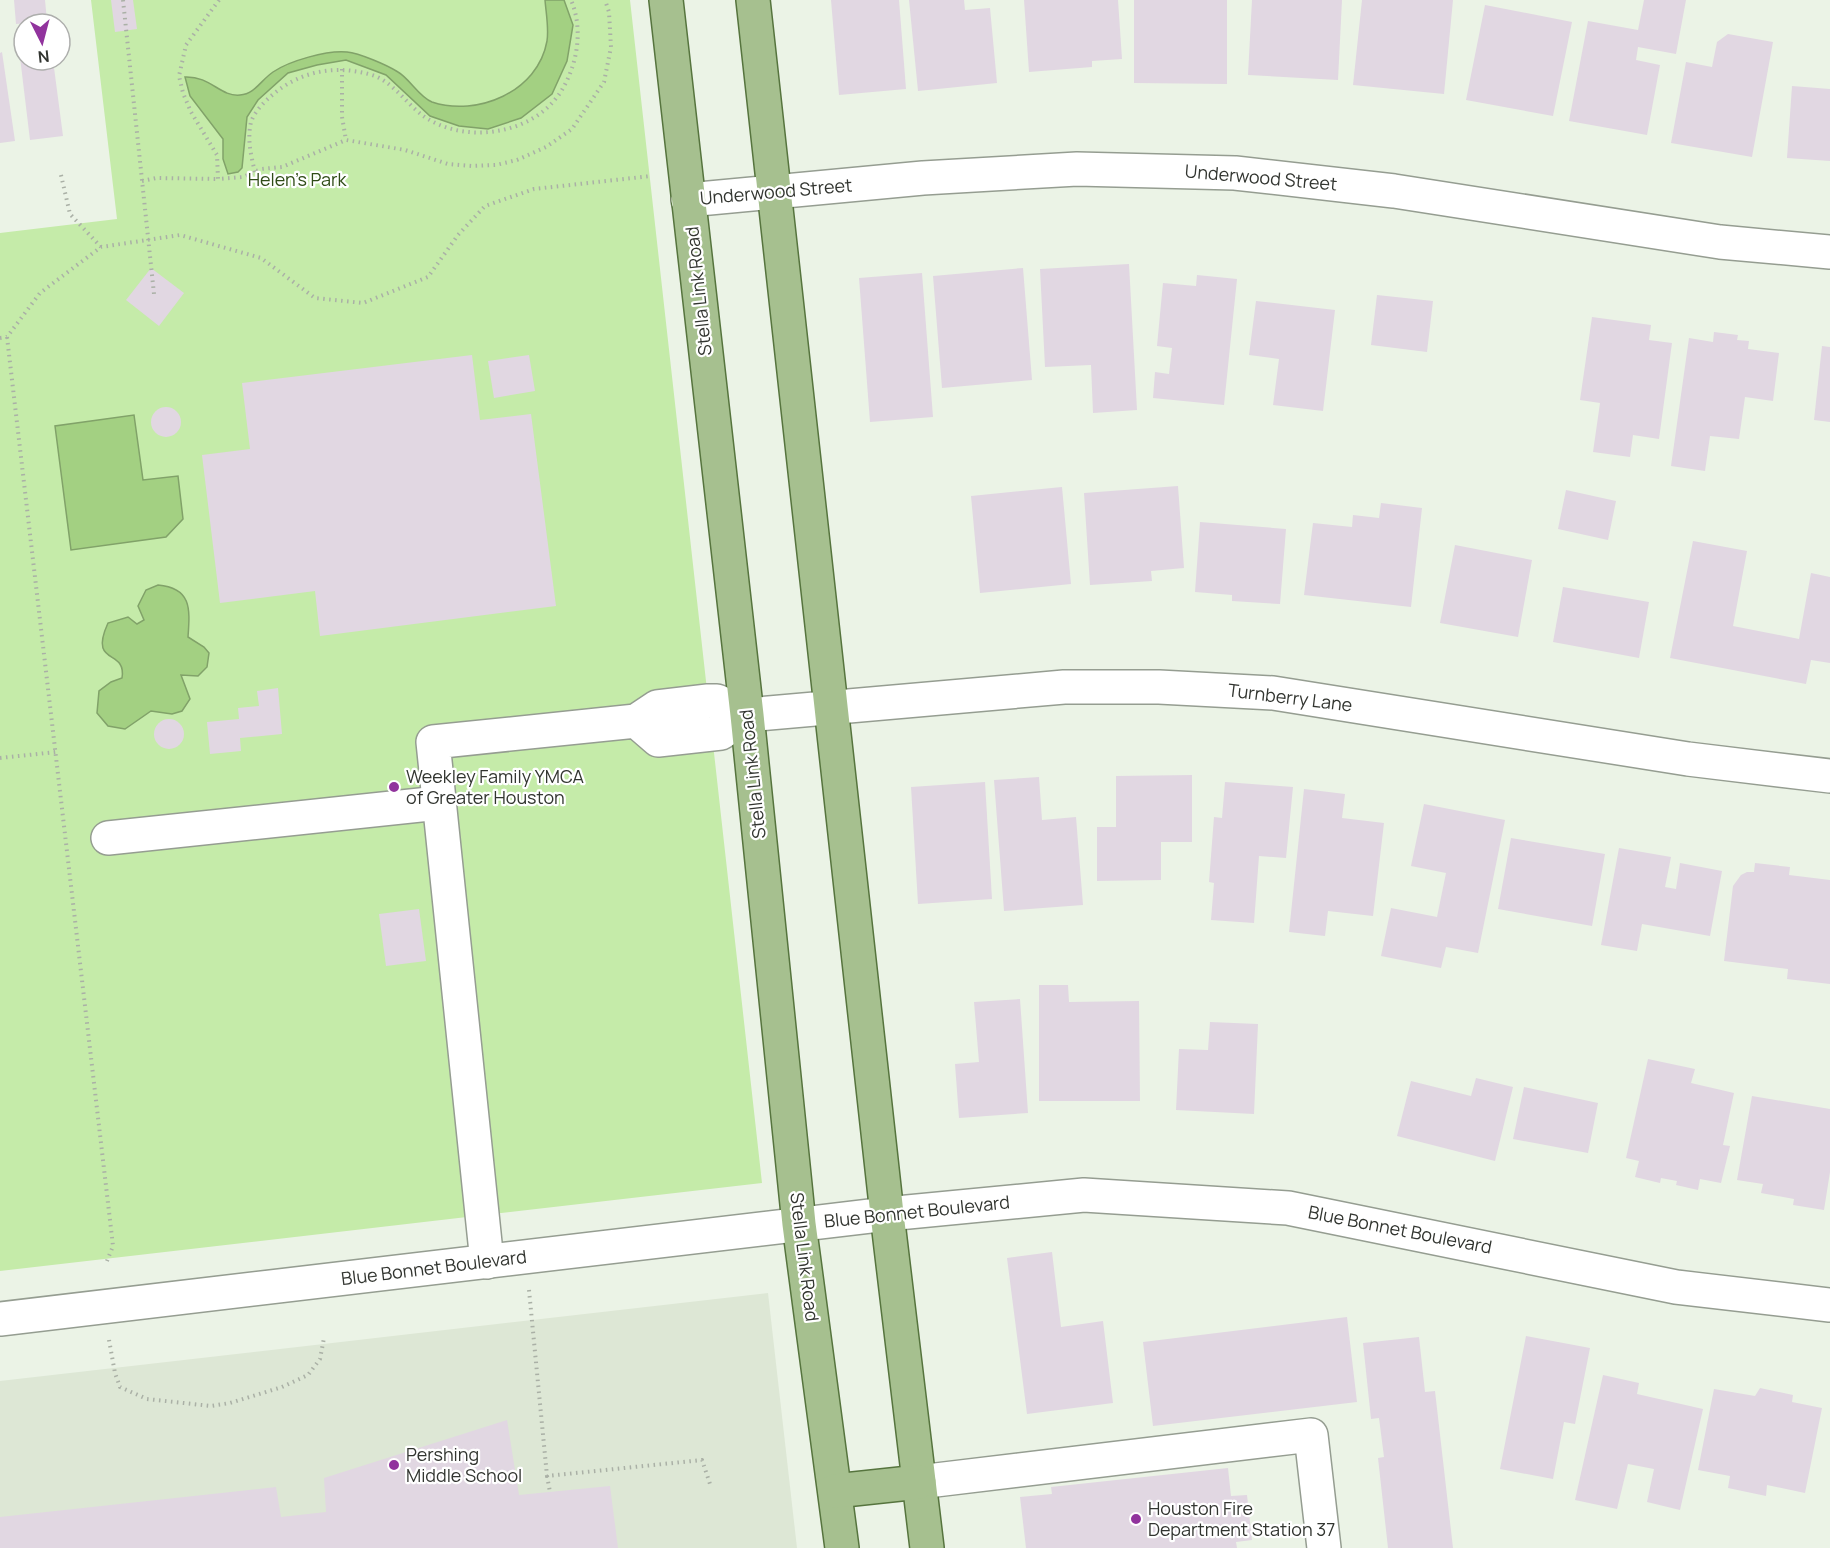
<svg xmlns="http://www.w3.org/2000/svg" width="1830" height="1548" font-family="Manrope,sans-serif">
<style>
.built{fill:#dde7d5}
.green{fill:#c5eba9}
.water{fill:#a3d082;stroke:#81a269;stroke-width:1.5}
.building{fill:#e1d7e2}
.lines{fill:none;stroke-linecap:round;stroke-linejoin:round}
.minor-casing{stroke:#959d91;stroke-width:36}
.major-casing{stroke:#56743e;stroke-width:36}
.path{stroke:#aab0a6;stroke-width:4;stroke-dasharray:1.5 4.5;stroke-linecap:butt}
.minor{stroke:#fff;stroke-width:33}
.major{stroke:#a6c08f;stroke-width:33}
.poi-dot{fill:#91339d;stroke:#fff;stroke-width:2}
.labels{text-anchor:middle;stroke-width:4.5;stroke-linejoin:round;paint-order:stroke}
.street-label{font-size:18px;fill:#323530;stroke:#fff}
.park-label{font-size:18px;fill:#304c17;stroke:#fff}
.poi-label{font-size:18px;fill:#323530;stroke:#fff;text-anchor:start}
</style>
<rect width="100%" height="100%" fill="#ebf3e6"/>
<!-- built -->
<path class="built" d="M768,1293l29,255h-797v-167z"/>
<!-- green -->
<path class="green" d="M91,0h539l132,1183 -762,88v-1038l117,-14z"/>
<!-- water -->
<g class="water">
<path d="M545,0h19l9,25 -6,36 -15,33 -31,24 -33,11 -29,-3 -29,-10 -44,-41 -40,-15 -29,5 -29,8 -30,27 -11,17 -5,51 -4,4 -10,2 -5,-15v-20l-33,-43 -5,-19c26,-1 35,20 55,18 15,-1 21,-15 33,-23 16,-11 54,-22 74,-20 12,1 40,13 51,20 12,7 21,25 34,30 45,15 106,-10 115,-61 2,-13 -1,-28 -2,-41z"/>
<path d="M134,415l9,65 35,-4 5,43 -17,18 -95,13 -16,-124z"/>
<path d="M158,585c34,3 32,24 30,52l16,10 5,6 -2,14 -9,9 -17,-1 9,24 -8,12 -10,3 -21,-3 -26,18 -17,-3 -11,-13 2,-22 12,-9 11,-4c5,-30 -34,-11 -14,-55l20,-6 9,7 7,-4 -6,-14 8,-16z"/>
</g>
<!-- building -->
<g class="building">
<path d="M14,0h31l2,21 -31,3z"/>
<path d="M111,0h22l4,29 -22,3z"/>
<path d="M831,0h68l7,89 -67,6z"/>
<path d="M909,0h55l1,10 25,-2 7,75 -79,8z"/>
<path d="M1024,0h94l4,59 -30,2v6l-63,5z"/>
<path d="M1134,0h93v84l-93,-1z"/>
<path d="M1252,0h90l-4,80 -90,-5z"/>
<path d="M1362,0h91l-9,94 -91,-9z"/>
<path d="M1644,0h42l-10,54 -38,-7 -2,13 24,5 -13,70 -78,-14 19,-100 50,9z"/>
<path d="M1485,5l87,17 -19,94 -87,-16z"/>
<path d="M1728,34l45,8 -21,115 -81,-14 15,-81 26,5 5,-25z"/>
<path d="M24,48v12h29l10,76 -33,4 -11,-91z"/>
<path d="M2,52l13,89 -15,2v-90z"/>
<path d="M1792,86l38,3v72l-43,-3z"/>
<path d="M1129,264l8,146 -44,3 -2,-48 -46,2 -5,-98z"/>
<path d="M151,268l33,25 -25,33 -33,-26z"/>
<path d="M1023,268l9,112 -90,8 -9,-112z"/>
<path d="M922,273l11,144 -63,5 -11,-144z"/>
<path d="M1197,275l40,4 -13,126 -71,-7 2,-26 14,2 3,-26 -15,-2 6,-63 33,3z"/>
<path d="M1377,295l56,6 -6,51 -56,-7z"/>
<path d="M1256,301l79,9 -12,101 -50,-6 6,-46 -30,-4z"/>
<path d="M1592,317l59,8 -2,15 23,3 -13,96 -26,-4 -3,22 -37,-5 7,-49 -20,-3z"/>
<path d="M1714,332l24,3 -1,5 12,1 -1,8 31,4 -6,48 -28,-4 -6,42 -29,-3 -5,35 -34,-5 18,-128 24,4z"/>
<path d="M1822,346l8,1v75l-16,-2z"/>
<path d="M472,355l8,65 51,-6 25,192 -236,30 -5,-45 -95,12 -18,-148 48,-6 -8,-66z"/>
<path d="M529,355l6,36 -41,7 -6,-37z"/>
<circle cx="166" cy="422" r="15"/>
<path d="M1178,486l6,82 -33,3 1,10 -62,4 -6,-92z"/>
<path d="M1062,487l9,97 -91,9 -9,-97z"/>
<path d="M1566,490l50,11 -8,39 -50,-11z"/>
<path d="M1381,503l41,5 -11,99 -107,-12 9,-72 39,4 1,-12 26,3z"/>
<path d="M1200,522l86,7 -6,75 -48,-3v-6l-37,-3z"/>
<path d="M1693,541l54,10 -14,75 66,13 12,-66 19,4v86l-19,-3 -5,24 -136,-26z"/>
<path d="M1455,545l77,15 -14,77 -78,-14z"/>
<path d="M1563,587l86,15 -10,56 -86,-16z"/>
<path d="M278,688l4,46 -42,4 1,13 -31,3 -3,-32 32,-3 -1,-11 21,-2 -2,-15z"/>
<circle cx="169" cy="734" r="15"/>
<path d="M1192,775v67h-31v38l-64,1v-54h19v-51z"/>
<path d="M1039,777l3,43 34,-3 7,88 -79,6 -10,-131z"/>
<path d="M985,782l7,117 -74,5 -7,-117z"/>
<path d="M1225,782l68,5 -7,71 -27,-2 -5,67 -43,-3 3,-37 -5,-1 5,-65 8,1z"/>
<path d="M1304,789l41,5 -3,24 42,5 -11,93 -45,-5 -3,25 -36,-4z"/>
<path d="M1424,804l81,16 -27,133 -32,-6 -5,21 -60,-12 10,-48 46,9 9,-44 -35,-7z"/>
<path d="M1511,838l94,16 -13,72 -94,-17z"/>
<path d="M1619,848l52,9 -6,30 11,2 4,-26 42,8 -12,65 -68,-12 -5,27 -36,-6z"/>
<path d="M1755,863l35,4 -1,8 41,5v104l-43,-5 1,-10 -64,-8 9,-75 8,-11 6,-3h7z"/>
<path d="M419,909l7,52 -40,5 -7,-52z"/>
<path d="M1039,985h29l1,17 70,-1 1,100h-101z"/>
<path d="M1020,999l8,114 -69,5 -4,-54 24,-2 -5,-60z"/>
<path d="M1210,1022l48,2 -4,90 -78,-4 3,-61 29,1z"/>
<path d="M1648,1059l47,10 -4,14 43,10 -11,52 7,1 -9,37 -21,-4 -2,11 -22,-5 1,-4 -16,-3 -1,5 -25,-6 4,-16 -13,-3z"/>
<path d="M1476,1078l37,9 -18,74 -98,-25 14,-55 60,15z"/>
<path d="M1524,1087l74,16 -10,50 -75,-14z"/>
<path d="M1752,1096l78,13v63l-6,38 -31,-5 1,-6 -33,-6 2,-9 -26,-4z"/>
<path d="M1052,1252l9,75 42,-6 10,82 -86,11 -20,-156z"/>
<path d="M1347,1317l10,85 -204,24 -10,-84z"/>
<path d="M1526,1336l64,12 -15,76 -11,-2 -11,57 -53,-10z"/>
<path d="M1419,1337l6,55 10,-1 18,157h-65l-10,-90 6,-1 -5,-39 -8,1 -8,-76z"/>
<path d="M1603,1375l36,8 -2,11 66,15 -23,101 -33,-8 7,-33 -26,-5 -11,45 -42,-9z"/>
<path d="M1760,1388l33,7 -1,7 30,6 -17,85 -38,-8 -1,11 -38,-8 2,-12 -32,-6 16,-81 41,7z"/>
<path d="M507,1420l12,75 91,-9 8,62h-618v-31l276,-30 5,30 45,-5 -2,-34z"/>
<path d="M1228,1468l3,28 16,-1 5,45 -16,2 1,6h-211l-6,-51 32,-3 -1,-7z"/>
</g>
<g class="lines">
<defs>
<g id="minor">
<path d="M688,200l235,-22 154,-9 158,4 159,18 326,51 110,10"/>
<path d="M747,715l317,-28h95l114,6 415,66 142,17"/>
<path d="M108,838l331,-35"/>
<path d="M487,1262l-54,-520 203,-21 21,-14 51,-6h9l30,14 -26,18 -63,7 -22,-19"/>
<path d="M0,1319l887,-105 197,-19 204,13 388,79 154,18"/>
<path d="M919,1482l392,-47 13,113"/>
</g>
<g id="major">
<path d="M666,0l81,715 52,509 43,324"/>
<path d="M753,0l134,1214 40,334"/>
<path d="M835,1491l84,-9"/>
</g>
</defs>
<!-- minor casing -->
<use href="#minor" class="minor-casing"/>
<!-- major casing -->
<use href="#major" class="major-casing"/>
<!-- path -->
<g class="path">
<path d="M123,0l31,294"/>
<path d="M219,0l-33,45 -7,31 4,17 8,19 26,43 1,24 25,-2 18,-8 21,-2 64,-27 59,10 43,14 24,2 24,-1 21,-5 29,-13 26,-18 32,-47 7,-35 -2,-35 -4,-12"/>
<path d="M342,69v48l4,23"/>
<path d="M255,172c-4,-16 -8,-33 -4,-50 3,-9 12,-19 19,-25 29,-26 65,-33 102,-22 20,6 34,28 50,40 42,31 115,20 141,-27 15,-26 20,-60 8,-88"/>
<path d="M61,175l9,39 31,33"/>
<path d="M142,181l14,-3 62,1"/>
<path d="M7,337l106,909 -6,15"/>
<path d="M0,338l7,-1 33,-44 61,-46 79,-12 81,23 54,40 48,5 65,-26 30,-42 27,-29 49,-17 117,-13"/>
<path d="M0,758l56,-6"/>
<path d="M529,1290l18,186 155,-16 9,27"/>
<path d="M109,1340l6,33 5,14 27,12 64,7 19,-3 52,-16 26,-12 12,-16 4,-21"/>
<path d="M547,1476l3,16"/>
</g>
<!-- minor -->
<use href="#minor" class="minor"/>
<!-- major -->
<use href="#major" class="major"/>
</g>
<!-- markers -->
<g class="poi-dot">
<circle cx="394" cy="787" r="6"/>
<circle cx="394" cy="1465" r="6"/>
<circle cx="1136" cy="1519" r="6"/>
</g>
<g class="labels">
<!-- street labels -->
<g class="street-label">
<text transform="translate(1261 178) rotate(5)" y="6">Underwood Street</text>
<text transform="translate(776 192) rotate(-5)" y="6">Underwood Street</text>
<text transform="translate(699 291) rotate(-96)" y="6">Stella Link Road</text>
<text transform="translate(1290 698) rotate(7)" y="6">Turnberry Lane</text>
<text transform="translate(753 774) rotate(-96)" y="6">Stella Link Road</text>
<text transform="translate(917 1212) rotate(-6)" y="6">Blue Bonnet Boulevard</text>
<text transform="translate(1400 1230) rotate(11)" y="6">Blue Bonnet Boulevard</text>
<text transform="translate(804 1257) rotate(83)" y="6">Stella Link Road</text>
<text transform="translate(434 1268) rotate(-7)" y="6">Blue Bonnet Boulevard</text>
</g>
<!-- park labels -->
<g class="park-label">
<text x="297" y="186">Helen's Park</text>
</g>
<!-- poi labels -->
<g class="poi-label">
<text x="406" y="783">Weekley Family YMCA<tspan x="406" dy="21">of Greater Houston</tspan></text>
<text x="406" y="1461">Pershing<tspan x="406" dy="21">Middle School</tspan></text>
<text x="1148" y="1515">Houston Fire<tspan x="1148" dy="21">Department Station 37</tspan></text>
</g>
</g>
<!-- north arrow -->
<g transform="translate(42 42) rotate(174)"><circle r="28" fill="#ffffff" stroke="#adaeac" stroke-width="1.5"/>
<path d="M0-4.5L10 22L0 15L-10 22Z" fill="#91339d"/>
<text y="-9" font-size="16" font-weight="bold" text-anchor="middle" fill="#323530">N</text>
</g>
</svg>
